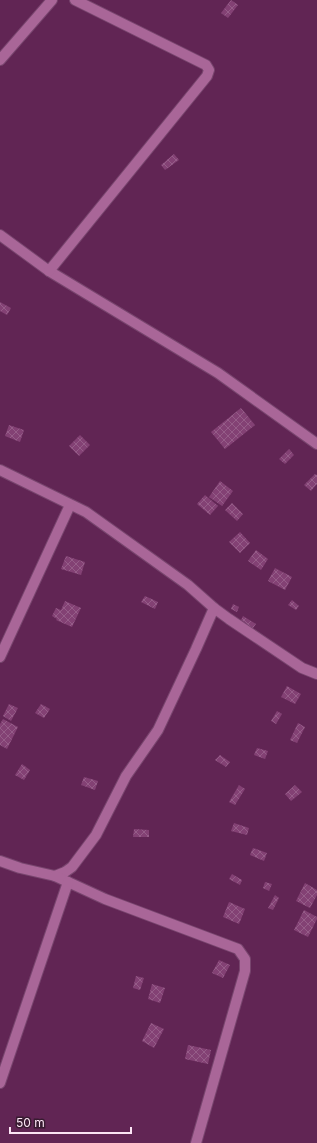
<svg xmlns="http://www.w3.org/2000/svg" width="317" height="1143" font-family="Inter,sans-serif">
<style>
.building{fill:url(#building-cross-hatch)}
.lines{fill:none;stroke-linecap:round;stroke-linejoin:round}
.street-casing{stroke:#78456e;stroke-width:12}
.street{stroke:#a96698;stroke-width:10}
</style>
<defs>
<pattern id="building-cross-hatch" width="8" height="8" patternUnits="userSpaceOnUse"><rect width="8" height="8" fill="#834174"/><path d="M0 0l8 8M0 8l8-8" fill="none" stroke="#955c88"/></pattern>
</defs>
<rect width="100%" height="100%" fill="#612554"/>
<!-- building -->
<g class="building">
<path d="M231,0l7,5 -10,13 -7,-5z"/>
<path d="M174,154l5,6 -14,10 -4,-5z"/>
<path d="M0,302l11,6 -4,7 -7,-4z"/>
<path d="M241,408l14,17 -30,24 -14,-17z"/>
<path d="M9,425l15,5 -4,12 -15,-6z"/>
<path d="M80,435l10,10 -11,11 -10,-10z"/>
<path d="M289,449l5,6 -9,9 -6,-5z"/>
<path d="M315,474l2,1v9l-6,7 -7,-6z"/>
<path d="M220,481l13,10 -11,15 -13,-9z"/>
<path d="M205,495l13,11 -8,9 -13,-11z"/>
<path d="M232,503l11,11 -6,7 -12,-11z"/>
<path d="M240,532l10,11 -10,10 -11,-11z"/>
<path d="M256,550l12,9 -7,11 -13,-9z"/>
<path d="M66,556l19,6 -4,13 -20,-6z"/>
<path d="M275,568l17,9 -7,13 -17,-9z"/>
<path d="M145,596l13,6 -3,7 -14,-7z"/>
<path d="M292,600l7,6 -3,4 -8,-5z"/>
<path d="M65,601l16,7 -9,19 -16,-7 1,-1 -5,-3 4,-8 5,2z"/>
<path d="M233,604l6,3 -2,5 -6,-3z"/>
<path d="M243,616l13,8 -5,7 -12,-7z"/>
<path d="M287,686l14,8 -6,10 -14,-7z"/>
<path d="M9,704l9,4 -7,13 -8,-5z"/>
<path d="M41,704l9,5 -6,9 -9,-5z"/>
<path d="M277,711l5,3 -6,10 -5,-3z"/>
<path d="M3,719l15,8 -11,22 -7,-4v-21z"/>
<path d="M298,723l7,4 -8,16 -7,-3z"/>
<path d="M257,748l11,3 -3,8 -11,-4z"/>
<path d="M220,755l10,7 -4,5 -11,-7z"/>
<path d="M22,764l8,6 -6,10 -9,-5z"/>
<path d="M84,777l14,4 -3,9 -14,-5z"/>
<path d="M239,785l6,4 -10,16 -6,-3z"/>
<path d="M295,785l7,7 -11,9 -6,-7z"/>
<path d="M234,823l15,5 -2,7 -16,-4z"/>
<path d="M134,829l15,1v7h-16z"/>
<path d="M253,848l14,5 -3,8 -14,-6z"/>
<path d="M232,874l10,6 -2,5 -11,-6z"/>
<path d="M265,882l7,2 -3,7 -6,-3z"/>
<path d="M305,883l12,7v5l-7,13 -14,-7z"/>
<path d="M275,895l4,3 -6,12 -5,-2z"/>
<path d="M229,902l16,7 -6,15 -16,-7z"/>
<path d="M304,910l13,7v2l-9,18 -14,-7z"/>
<path d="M219,960l11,5 -7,13 -11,-5z"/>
<path d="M136,976l8,2 -4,12 -7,-2z"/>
<path d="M152,984l13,4 -5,15 -12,-4z"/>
<path d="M151,1023l13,6 -10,19 -12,-7z"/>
<path d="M188,1045l23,5 -3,14 -23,-5z"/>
</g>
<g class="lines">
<defs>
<g id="street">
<path d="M0,60l52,-60"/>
<path d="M0,235l49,36 169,102 99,71"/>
<path d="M49,271l158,-195 2,-6 -3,-5 -131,-65"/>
<path d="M0,470l86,42 102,73 26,23 15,11 73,49 15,6"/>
<path d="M0,657l70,-152"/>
<path d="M0,861l20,7 35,8 10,-4 7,-5 24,-32 30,-59 32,-46 38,-81 18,-41"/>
<path d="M55,876l50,23 133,50 7,10v12l-49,172"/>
<path d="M0,1083l68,-201"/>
</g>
</defs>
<!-- street casing -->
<use href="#street" class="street-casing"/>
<!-- street -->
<use href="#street" class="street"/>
</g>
<!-- scale -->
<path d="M10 1127v6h121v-6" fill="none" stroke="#fce5f5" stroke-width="2"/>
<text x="16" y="1127" font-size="12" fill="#fce5f5" stroke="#371b30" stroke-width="3" paint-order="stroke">50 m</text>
</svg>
